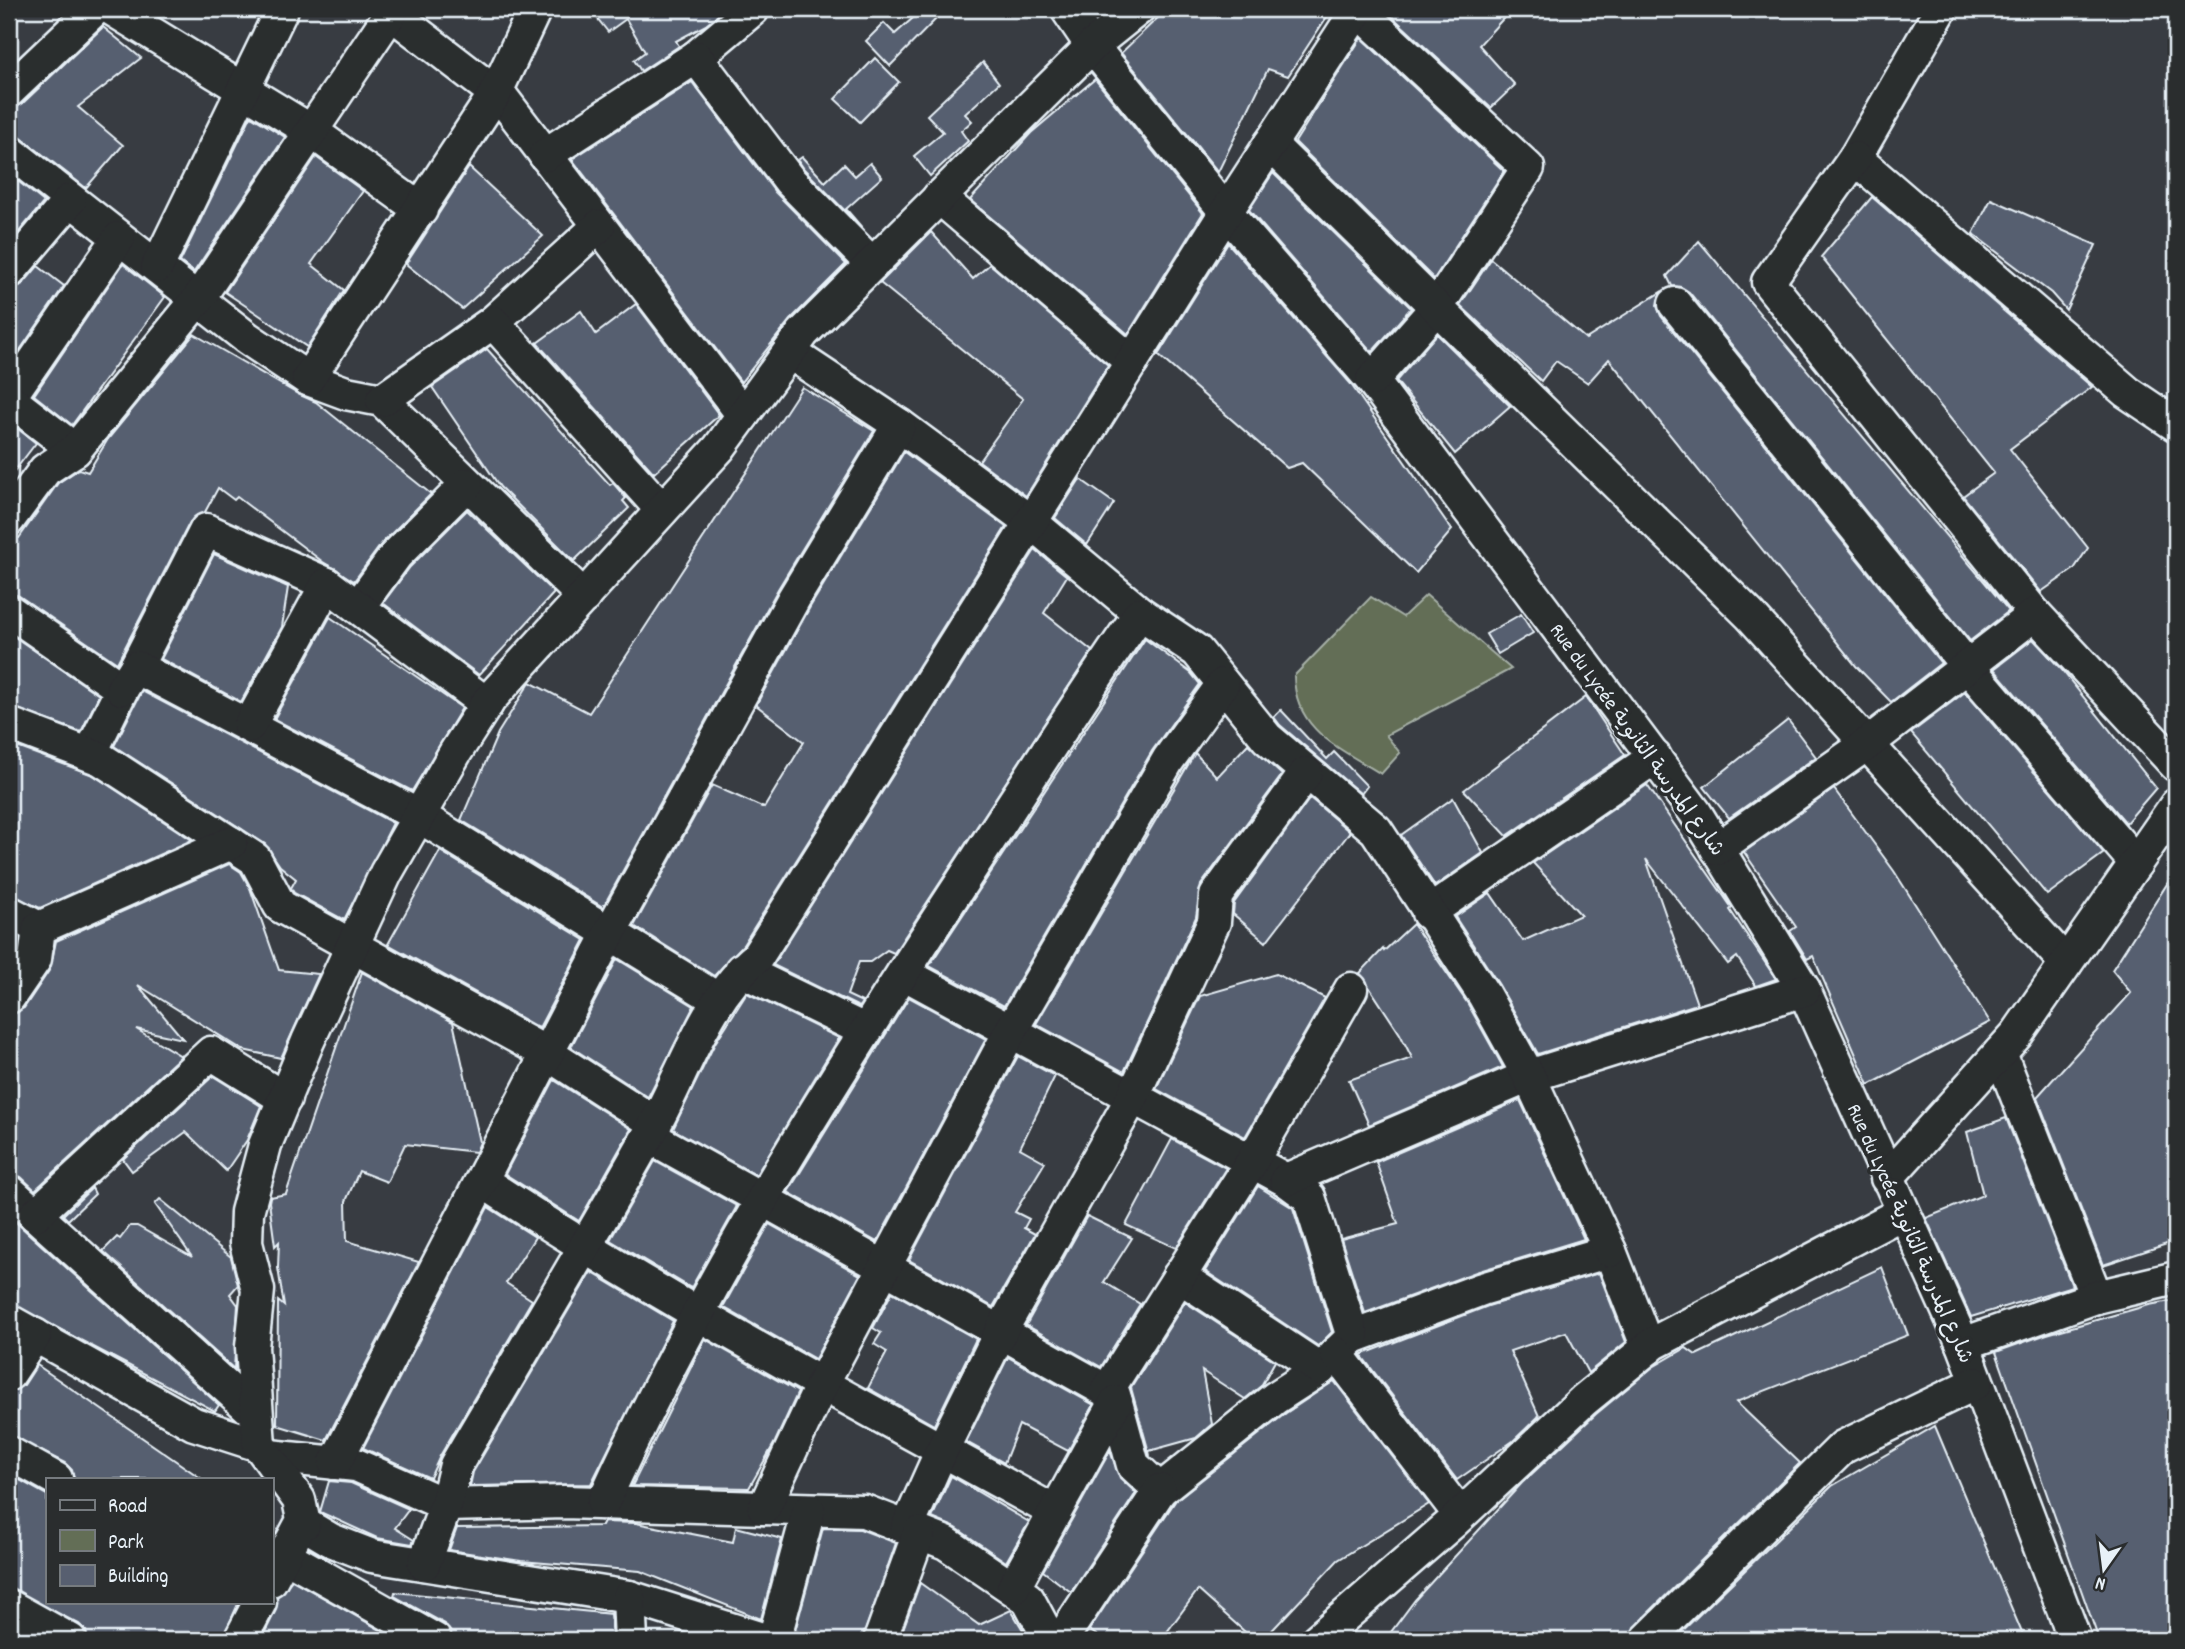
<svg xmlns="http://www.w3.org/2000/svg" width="2185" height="1649" font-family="Dekko,'Playpen Sans Arabic',sans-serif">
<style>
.green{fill:#636e56;stroke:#a6b0a7;stroke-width:2}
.building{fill:#575f70;stroke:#e8f1f8;stroke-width:2}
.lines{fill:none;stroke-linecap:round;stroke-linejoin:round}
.minor-casing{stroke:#e8f1f8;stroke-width:37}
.minor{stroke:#2a2d2e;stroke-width:32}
.labels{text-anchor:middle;stroke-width:7;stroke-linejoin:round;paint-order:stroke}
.street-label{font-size:21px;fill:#e8f1f8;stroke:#2a2d2e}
</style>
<rect width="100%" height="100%" fill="#383c42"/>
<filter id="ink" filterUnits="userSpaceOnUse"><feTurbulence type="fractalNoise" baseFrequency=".0143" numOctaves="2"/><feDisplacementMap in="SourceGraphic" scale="14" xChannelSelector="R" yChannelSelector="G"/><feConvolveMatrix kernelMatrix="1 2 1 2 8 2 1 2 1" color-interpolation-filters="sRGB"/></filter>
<g filter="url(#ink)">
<!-- green -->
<path class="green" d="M1426,595l85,74 -125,66 14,18 -19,21c-41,-26 -86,-43 -87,-98l77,-79 32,20z"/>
<!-- building -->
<g class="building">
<path d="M590,9h135l-19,16 -30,16 3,5 -38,25 -7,-11 11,-8 -19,-33 -18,13z"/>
<path d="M923,9h7l8,8 -48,49 -24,-25 18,-18 11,11z"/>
<path d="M1167,9h165l-44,67 -20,-7 -50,103 -97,-119z"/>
<path d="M1384,9h128l-33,36 36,40 -24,23z"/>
<path d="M103,27l38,31 -63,49 45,38 -37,43 -66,-51 -11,-4v-22l13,-7z"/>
<path d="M1361,38l143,133 -70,108 -139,-137z"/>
<path d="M875,58l24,24 -39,40 -25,-23z"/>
<path d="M983,62l16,21 -34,31 7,7 -11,10 7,10 -38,35 -16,-20 29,-24 -16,-17z"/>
<path d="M1095,79l108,134 -75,121 -158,-134 61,-67z"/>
<path d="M692,82l83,110 71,72 -56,56 -49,62 -169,-223z"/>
<path d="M251,116l34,21 -91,135 -14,-10z"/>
<path d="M316,157l47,34 -52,73 33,26 -37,57 -82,-55z"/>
<path d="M802,157l23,25 19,-18 11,12 15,-13 12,14 -36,32 18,21 -60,-61 -6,-9z"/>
<path d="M469,167l74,69 -81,73 -56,-45z"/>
<path d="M1273,173l138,135 -39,44 -123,-142z"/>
<path d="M9,174l35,28 -35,42z"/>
<path d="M1872,197l220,190 -82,62 78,99 -14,21 -33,23 -78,-96 31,-23 -173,-216z"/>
<path d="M1991,199l105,46 -30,65 -15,-17 -78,-59z"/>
<path d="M931,232l42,47 17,-15 118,101 -82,131 -47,-35 44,-62 -143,-116z"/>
<path d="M1699,241l310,370 -39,30 -281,-349 -8,-5 -9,-1 -5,-10z"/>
<path d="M1228,243l122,140 102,147 -36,43 -114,-110 -15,5 -129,-113z"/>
<path d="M1491,259l95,80 75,-47 -4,14 4,10 280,347 -50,39 -35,-36 -247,-307 -21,24 -32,-22 -15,20 -81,-76z"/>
<path d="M123,264l42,33 -93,128 -38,-30z"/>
<path d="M38,266l26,20 -55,80v-76l14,-6z"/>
<path d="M636,304l83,111 -65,58 -117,-130 44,-32 15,23z"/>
<path d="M194,334l104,60 18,8 115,92 -48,48 -29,39 -31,-19 -86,-65 -3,3 -16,-12 -13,24 -15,10 -73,141 -98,-67 -10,-3v-56l10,1 39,-55 21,-14 9,3 20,-33z"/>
<path d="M1437,334l73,72 -55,48 -59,-73z"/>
<path d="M487,349l123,136 3,-2 13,15 -3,3 6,7 -55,53 -74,-74 -68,-100z"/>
<path d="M802,387l72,44 -96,158 -175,318 -142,-87 37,-87 32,-51 59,31z"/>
<path d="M9,422l27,21 -27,35z"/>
<path d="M904,452l102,75 -263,418 -29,31 -80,-50 78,-141 52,23 40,-66 -48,-37 54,-98z"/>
<path d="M1080,479l34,24 -27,42 -32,-27z"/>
<path d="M467,510l87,83 -75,82 -96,-72 27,-36z"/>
<path d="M1035,550l32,26 -23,37 48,38 -198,302 -7,-3 -17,12h-11l-12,33 15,7 -3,5 -86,-42z"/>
<path d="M214,554l74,33 -6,40 -41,75 -80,-43z"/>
<path d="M1521,614l12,19 -35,21 -12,-20z"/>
<path d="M330,617l132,91 -50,83 -138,-72z"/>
<path d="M9,633l90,62 -18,37 -72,-26z"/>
<path d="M1145,639l46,34 9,11 -48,67 -148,255 -75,-40z"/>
<path d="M2033,639l28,30 95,119 -30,35 -132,-154z"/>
<path d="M142,691l251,132 -49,97 -50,-27 -3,-5 5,-9 -16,-13 -15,-22 -151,-98z"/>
<path d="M1965,692l139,161 -57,42 -136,-162z"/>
<path d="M1586,697l39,58 -118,81 -43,-46z"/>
<path d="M1281,710l46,49 7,-7 33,34 -6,8 -81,-69 -6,-8z"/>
<path d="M1788,720l28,37 -87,61 -25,-31z"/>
<path d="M9,744l84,31 99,65 -152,68 -31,-14z"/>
<path d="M1248,744l34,31 -81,110 -5,32 -72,155 -88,-48 159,-271 22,24z"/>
<path d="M1647,785l85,123 -2,2 46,69 -20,7 -19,-29 -9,7 -82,-105 51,145 -159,50 -39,-69 -44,-68 35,-24 33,48 58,-26 -48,-52z"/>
<path d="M1834,789l60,82 96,151 -121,63 -56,-129 -6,3 -17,-28 6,-4 -52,-75z"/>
<path d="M1310,798l40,34 -84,110 -33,-28 1,-11z"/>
<path d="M1453,798l30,55 -48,33 -34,-51z"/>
<path d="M440,851l145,89 -46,88 -151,-84z"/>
<path d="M229,864l12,8 9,16 29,82 40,4 -38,84 -38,-8 -105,-65 45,54 -47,-10 45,27 -146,134 -14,-13 -12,-4v-158l15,-7 26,-39 6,-28z"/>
<path d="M2176,870v371l-73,24 -66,-168 94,-104 -19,-23z"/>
<path d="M1413,924l55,80 35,63 -134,58 -20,-45 63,-22 -12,-24 -40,-61 23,-24 1,2z"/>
<path d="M617,959l77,47 -46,91 -77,-50z"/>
<path d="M362,972l91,50 27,120 -4,10 -71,-8 -18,38 -28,-11 -13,30 1,40 72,21 -93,178 -49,-15 1,-124 6,5 -6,-38 1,-26 -4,4 -6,-44 1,-5 16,-3z"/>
<path d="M1276,974l49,24 -80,139 -89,-48 44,-93z"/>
<path d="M747,993l92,45 -83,137 -83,-46 42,-86z"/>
<path d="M909,997l77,42 -109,203 -89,-50z"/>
<path d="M1018,1056l37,20 -35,72 25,14 -30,50 14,7 -5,9 11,6 -42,73 -84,-47z"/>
<path d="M213,1076l48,30 -14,34 -21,31 -40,-39 -54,39 -9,-12z"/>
<path d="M554,1080l77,49 -52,92 -74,-47z"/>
<path d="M1520,1100l64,139 -108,33 -111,41 -24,-74 57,-15 -22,-62z"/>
<path d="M2006,1118l66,168 -101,31 -45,-99 57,-23 -16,-63z"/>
<path d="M1172,1139l54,29 -50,80 -50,-23z"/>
<path d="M655,1161l82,45 -46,82 -81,-48z"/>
<path d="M1258,1186l35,22 39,124 -14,14 -113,-75z"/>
<path d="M92,1188l3,6 -27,26 -5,-5z"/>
<path d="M160,1199l71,58 7,28 -8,9 8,11 -4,64 -131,-118 14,-14 3,2 10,-13h7l55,31 -37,-53z"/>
<path d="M488,1207l47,30 -29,46 26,17 -92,156 -10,22 -67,-30z"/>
<path d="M9,1216l210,189 -4,6 -205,-108z"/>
<path d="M1087,1216l45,22 -28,44 36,22 -39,63 -75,-42z"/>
<path d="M769,1224l91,51 -45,84 -92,-52z"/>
<path d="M1882,1267l26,68 -172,67 64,61 -166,164 -5,13h-244l30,-40 107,-117 74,-69 57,-47 33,-19 10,7z"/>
<path d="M591,1272l82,49 -82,163 -121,2 3,-14z"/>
<path d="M1599,1273l27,69 -38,31 -22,-41 -56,19 29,65 -26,25 -56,39 -96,-125 127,-49z"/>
<path d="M892,1292l84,47 -42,86 -66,-37 19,-36 -13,-8 7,-11 -8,-5z"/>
<path d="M2176,1300v340h-77l-103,-288 51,-18 102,-29z"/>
<path d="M1185,1302l90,59 -14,25 -16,13 -43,-28 10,53 -16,14 -47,13 1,5 -19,-68z"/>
<path d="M705,1339l93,53 -23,50 -26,46 -117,-2z"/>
<path d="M1008,1357l86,48 -26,46 -49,-26 -15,38 -38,-21z"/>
<path d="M37,1365l165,114h-128l-2,-9 -7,-7 -56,-28v-43l15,-7z"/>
<path d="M1334,1381l95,123 -91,56 -75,80h-9l-56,-50 -37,50h-57l-15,-10 87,-130 110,-87z"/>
<path d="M1935,1426l90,214h-352l159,-154z"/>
<path d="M1110,1451l10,27 16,15 -65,99 -28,-21z"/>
<path d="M9,1474l38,21v107h192l-17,38h-134l-2,-9 -7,-7 -70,-36z"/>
<path d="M951,1476l78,46 -23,40 -50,-34 -24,-10z"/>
<path d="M329,1481l22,2 58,26 -14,19 19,12 -2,4 -35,-6 -57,-26z"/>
<path d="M604,1522l32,1 97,19 3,-15 46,12 -21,80 -121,-48 -119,-10 -72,-11 8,-22 145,-2z"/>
<path d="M823,1528l37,1 36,14 -34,97h-43l-24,-9z"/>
<path d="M292,1580l106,60h-137l15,-30 1,-13z"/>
<path d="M920,1583l59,42 32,-15 18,30h-130z"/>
<path d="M395,1592l216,22 2,26h-160l-8,-16 -51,-28z"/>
</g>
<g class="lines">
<defs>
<g id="minor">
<path d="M112,9l199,122 110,79"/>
<path d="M386,9l117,90 240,316"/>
<path d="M1067,9l25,37 134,166 146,168 323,432 109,178 159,354 112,296"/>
<path d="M1357,9l171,159 -91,139 -65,73"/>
<path d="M1941,9l-86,149 272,234 49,33"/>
<path d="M696,57l57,-48"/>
<path d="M9,91l86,-82"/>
<path d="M1270,144l480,471 316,348"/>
<path d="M9,151l238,187 61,41 38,14 36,7 202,197"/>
<path d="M545,155l151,-98 94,124 82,83"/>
<path d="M1855,158l-87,124 267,332"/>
<path d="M939,197l193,165"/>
<path d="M157,267l125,-258"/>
<path d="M9,272l61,-72"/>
<path d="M1675,304l292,362 169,197"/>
<path d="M493,322l106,-96"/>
<path d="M308,379l187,-285 40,-85"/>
<path d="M9,398l110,-160"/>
<path d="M9,399l66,51"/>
<path d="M382,400l111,-78 169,188"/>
<path d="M899,425l133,98 108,90"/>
<path d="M9,519l36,-49 30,-20 123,-151 193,-286"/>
<path d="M358,607l38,-52 71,-71"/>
<path d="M9,611l113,78 -32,65"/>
<path d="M136,667l70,-137 121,54"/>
<path d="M122,689l14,-22 283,149 300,184"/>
<path d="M9,724l92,35 154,100 25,47 268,148 107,69 -1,16 460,256 19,70 27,25 115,-92 45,-29 33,-32 129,-48 128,-38 38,97"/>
<path d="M249,726l78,-142 160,120"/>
<path d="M1717,849l150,-105 168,-130 141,151"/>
<path d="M9,912l30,16"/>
<path d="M1428,913l227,-156"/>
<path d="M741,970l123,60"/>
<path d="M903,973l383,207 23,17 44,140"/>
<path d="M9,997l26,-38 4,-31 192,-85"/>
<path d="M2000,1053l96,244"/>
<path d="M1887,1178l130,-144 159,-229"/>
<path d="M1286,1180l243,-104 275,-86"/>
<path d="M482,1181c185,122 380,225 573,331"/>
<path d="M9,1191l245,221"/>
<path d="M35,1215l176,-162 74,46"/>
<path d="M1179,1276l141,93"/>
<path d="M9,1321l185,103 65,21"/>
<path d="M1963,1344l133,-47 80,-19"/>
<path d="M1336,1353l124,162"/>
<path d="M9,1374l26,-39"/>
<path d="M1107,1391l144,-228 100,-174"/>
<path d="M9,1453l47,26"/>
<path d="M269,1456l87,9 90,40 118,-3 300,9 82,32 82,56 22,41"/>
<path d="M335,1463l274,-529 185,-336 105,-173 -110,-73"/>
<path d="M603,1503c99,-218 228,-421 359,-621 59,-90 116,-181 178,-269l57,38 70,87 109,92 108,165 45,81 81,175"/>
<path d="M764,1508l57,-122 189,-354 158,-272 55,-76"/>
<path d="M304,1524l27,16 41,16 257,41 136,43"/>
<path d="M907,1528l35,-78 59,-119 131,-233 82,-176 2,-26 90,-123"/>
<path d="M284,1555l151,85"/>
<path d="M424,1564l22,-59 10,-40c67,-114 135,-226 199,-341 31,-56 52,-126 102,-167l469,-745 132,-203"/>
<path d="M271,1580l30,-56h3l-5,-24 -40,-55 -7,-98 6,-57 -12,-47 1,-31 18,-67 43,-104 78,-168 69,-120 34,-53 230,-252 84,-115 289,-287 46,-37"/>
<path d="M1013,1588l103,-186"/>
<path d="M629,1597l2,43"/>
<path d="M9,1606l61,34"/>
<path d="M240,1640l20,-38"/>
<path d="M774,1640l35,-130"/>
<path d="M880,1640l39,-107"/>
<path d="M1061,1640l99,-150"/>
<path d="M1317,1640l135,-117 132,-123 70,-57 248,-130"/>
<path d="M1647,1640l196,-193 133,-64"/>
</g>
</defs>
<!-- minor casing -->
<use href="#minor" class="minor-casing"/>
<!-- minor -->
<use href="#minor" class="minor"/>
</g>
</g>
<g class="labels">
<!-- street labels -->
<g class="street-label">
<text transform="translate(1638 739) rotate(54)" y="7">Rue du Lycée شارع المدرسة الثانوية</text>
<text transform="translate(1911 1233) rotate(66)" y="7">Rue du Lycée شارع المدرسة الثانوية</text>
</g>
</g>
<!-- margin -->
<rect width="2185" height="1649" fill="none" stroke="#2a2d2e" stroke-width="35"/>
<rect x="18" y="18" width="2150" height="1614" fill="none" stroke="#e8f1f8" stroke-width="2.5" filter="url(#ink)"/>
<!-- legend -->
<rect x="46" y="1478" width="228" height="126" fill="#2a2d2e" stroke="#767b7f" stroke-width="2"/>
<rect x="60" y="1500" width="35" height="10" fill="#2a2d2e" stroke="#767b7f" stroke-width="2"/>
<text x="108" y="1512" font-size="21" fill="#e8f1f8">Road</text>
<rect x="60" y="1530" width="35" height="21" fill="#636e56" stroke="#767b7f" stroke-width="2"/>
<text x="108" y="1548" font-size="21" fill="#e8f1f8">Park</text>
<rect x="60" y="1565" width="35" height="21" fill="#575f70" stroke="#767b7f" stroke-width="2"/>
<text x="108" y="1582" font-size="21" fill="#e8f1f8">Building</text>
<!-- north arrow -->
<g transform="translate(2104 1569) rotate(194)" stroke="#2a2d2e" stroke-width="5" paint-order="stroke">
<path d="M0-5L12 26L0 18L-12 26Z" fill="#e8f1f8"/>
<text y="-10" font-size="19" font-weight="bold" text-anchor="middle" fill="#e8f1f8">N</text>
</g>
</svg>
